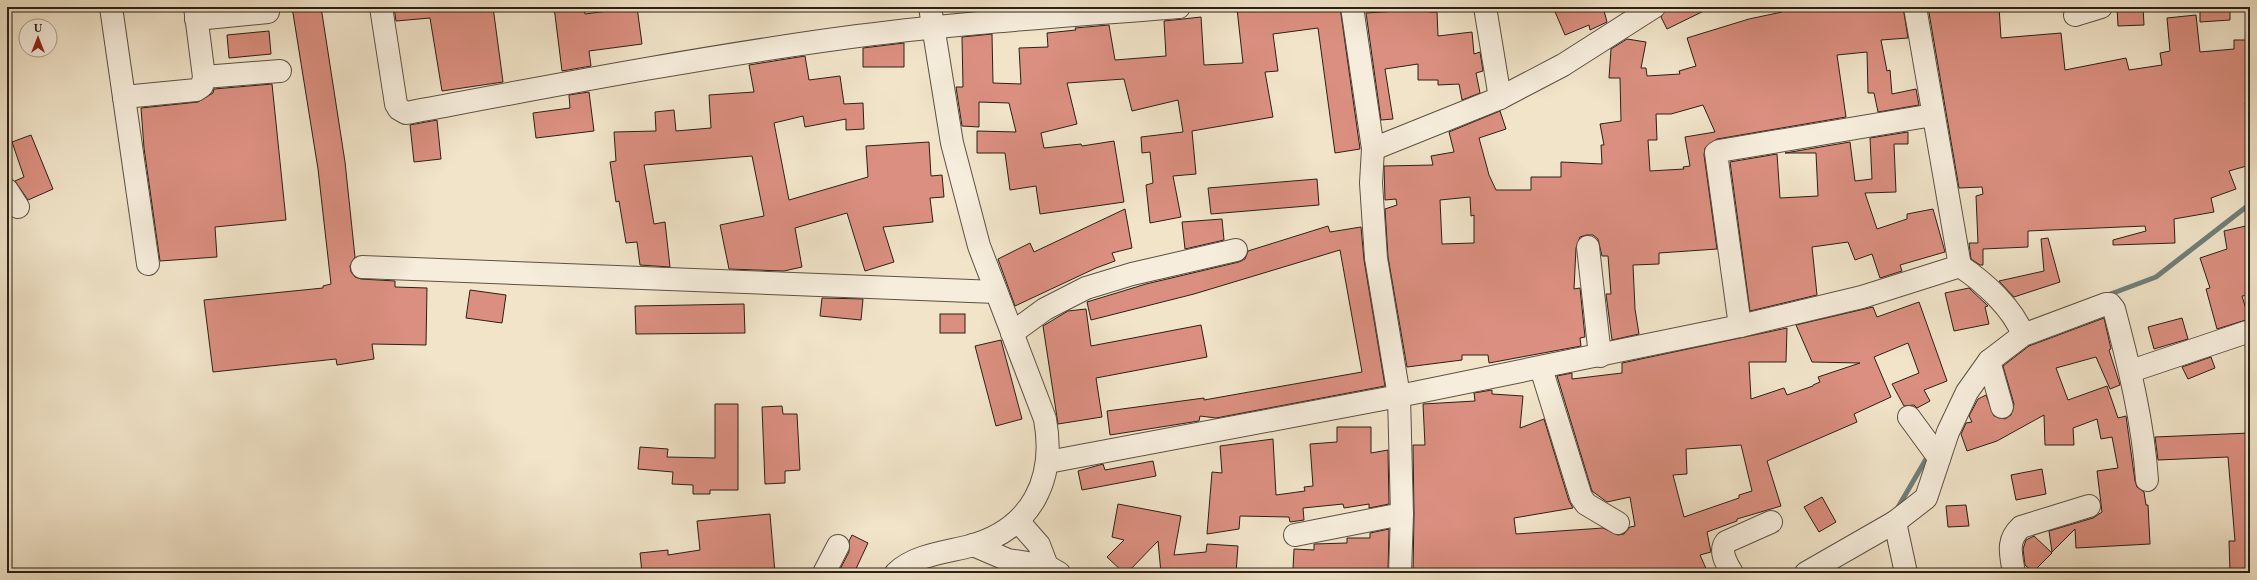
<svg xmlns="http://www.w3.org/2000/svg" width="2257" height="580" font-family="'EB Garamond',serif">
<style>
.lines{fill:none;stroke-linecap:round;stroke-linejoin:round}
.stream{stroke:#6f7f79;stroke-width:5}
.building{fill:#db8f80;stroke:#2b2015;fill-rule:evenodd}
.minor-casing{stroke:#5c5142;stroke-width:24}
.minor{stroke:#f6eddc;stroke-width:22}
</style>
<rect width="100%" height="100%" fill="#f1e4c9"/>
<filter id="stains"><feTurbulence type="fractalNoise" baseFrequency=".005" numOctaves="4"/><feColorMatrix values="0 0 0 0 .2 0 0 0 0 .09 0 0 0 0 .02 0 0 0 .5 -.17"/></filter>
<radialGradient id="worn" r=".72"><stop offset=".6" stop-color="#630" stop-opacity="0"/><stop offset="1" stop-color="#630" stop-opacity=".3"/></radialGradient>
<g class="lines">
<!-- stream -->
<g class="stream">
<path d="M2108,295l48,-18 94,-73"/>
<path d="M1897,509l32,-55"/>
</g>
</g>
<!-- building -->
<g class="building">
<path d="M292,7h29l24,155 10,95 -5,9 1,6 4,5 6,2 34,2v6l32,1 -1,57 -54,-1 2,15 -37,6 -1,-6 -123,13 -9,-72 119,-12v-2l8,-2 -13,-115z"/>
<path d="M394,7h99l10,75 -61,9 -12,-73 -34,3z"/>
<path d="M554,7h30l1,7 52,-7 5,37 -53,7 2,15 -29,5z"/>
<path d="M1250,7h90l20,142 -25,4 -17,-125 -45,6 5,37 -13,1 8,45 -81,14 4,43 -23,2 8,41 -31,6 -4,-38 7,-2 -3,-31 -8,1 -1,-16 42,-5 -5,-32 -46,11 -8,-32 -57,4 10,41 -36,9 3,15 37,-4 1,2 32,-5 10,61 -84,12 -4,-28 -26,4 -5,-37h-28v-22l39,1 -7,-29 -30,-1v25l-17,-1 -6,-39h7l-1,-50 30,-3 1,49 28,1 -2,-36 29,-1 -1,-14 29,-3 -1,-2 34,-3 6,35 51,-4 -2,-35 19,-2 18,-2 3,48 39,-2 -6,-54z"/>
<path d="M1412,7h17v5h8l1,24 34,-4 2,22 6,-2 3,19 -7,2 4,20 -18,7 -3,-16 -21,1v-5h-20v-16l-33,5 8,50 -12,1 -15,-107 46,-3z"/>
<path d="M1553,7h50l4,15 -17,8 -1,-5 -24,10z"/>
<path d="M1666,7h46l-45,22 -6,-12z"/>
<path d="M1781,7h122l5,31 -27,2 6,31 3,-1 2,24 24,-5 3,16 -41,7 -4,-19h-6l-1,-41 -30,3 9,62 -129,22 -12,9 -1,7 13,94 -58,4v11l-26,1 2,44 4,25 -27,6 -6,-46h5l-3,-38h-6l-4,-17 -5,-4h-7l-6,2 -4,11 -2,41 6,-1 5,49 -5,1 1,8 -92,17 -1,-8h-26v5l-55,7 -19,-110 -3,-48 12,-4 -1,-6 -11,1 -1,-34 49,-1 -2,-9 23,-4 -5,-20 51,-21 6,18 -27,9 10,37 7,15h35v-13h30v-15l41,2 -1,-19h3l-4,-21 21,-3 -1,-43h-11l2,-29 16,-10 19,3 -5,26h5l1,8 33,-2 -1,-3 17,-5 -9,-28 62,-19 33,-7zM1703,105l12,27 -30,5 5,29 -7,1 1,2 -34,2 -2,-31h9l-1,-26h15zM1470,197l1,19 3,-1v28l-32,1 -2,-44z"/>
<path d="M1928,7h71l2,31 60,-5 4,37 61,-12 3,12 33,-5 -2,-12 10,-2 -3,-33 29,-3 4,37 34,-3v-9h16v62l-5,1 5,29v33l-21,6 7,18 -25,9 3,14 -40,7 1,24 -62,2v-5l33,-9 -1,-5 -117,5v16l-45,2v16h-3l-9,-6 -2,-16h9l-2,-47 7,-2 -1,-7 -23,1z"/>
<path d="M2117,7h26l1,18 -26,1z"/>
<path d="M2200,7h30v13l-30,2z"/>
<path d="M269,31l2,23 -42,4 -2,-23z"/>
<path d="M904,43v24h-41v-19z"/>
<path d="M805,56l4,24 31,-4 4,28 19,-1 1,26 -18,1v-11l-41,8 -2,-11 -29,7 15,77 79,-23 -2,-31 63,-4 2,34 11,-1 2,22 -14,1 3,24 -50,5 11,35 -29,9 -18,-58 -52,15 7,39 -18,4 -55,-2 -9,-44 44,-9 -12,-60 -108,9 10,59 11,-2 5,45 -30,-2 -3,-23 -11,1 -7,-42 -3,1 -6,-40 6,-1 -2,-29 42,-1 -1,-19 19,-2 2,21 35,-3 -2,-33 45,-3 -5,-27z"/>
<path d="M272,84l14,136 -71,7 2,30 -57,4 -16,-113 -3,-40 57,-6 15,-9 1,-4z"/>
<path d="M589,92l5,39 -58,7 -3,-25 37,-5 -1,-13z"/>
<path d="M437,120l4,39 -27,3 -4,-37z"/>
<path d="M1908,132v12h-14l2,48 -31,1 12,36 30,-10v-5l26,-5 12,43 -45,13 2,6 -22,7 -8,-24 -17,6 -7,-18 -36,5 5,48 -67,16 -20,-149 47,-8 3,44 38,-2 -2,-43h-31l65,-11 5,39 17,-2 -2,-41z"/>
<path d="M31,135l22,54 -25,11 -13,-19 9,-4 -12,-35z"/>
<path d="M1317,179l2,26 -108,9 -3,-26z"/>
<path d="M1125,209l7,39 -20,5 3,8 -19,7 -81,38 -17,-47 32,-16 4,9z"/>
<path d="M1222,219l2,21 -39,9 -3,-27z"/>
<path d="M2250,225v70l-8,1 7,23 -32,10 -11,-40 4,-1 -10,-30 27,-9 -3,-18z"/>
<path d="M1328,226l2,6 31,-5 3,33 21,126 -169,32 -16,-2 -1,5 -89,14 -3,-24 97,-13v2l158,-28 -22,-122 -146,44 -103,26 -4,-18 59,-18 93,-22 6,-3 3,-8z"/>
<path d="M2048,238l12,44 -46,15 -15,-16 45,-10 -3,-32z"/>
<path d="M1969,288l19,18 -3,1 4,17 -35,7 -9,-38z"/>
<path d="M470,290l36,5 -4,28 -36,-5z"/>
<path d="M822,298l41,1 -2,21 -41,-4z"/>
<path d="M1919,302l28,79 -23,9 6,11 -13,7 -3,-3 -10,1 -12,-22 27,-11 -11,-30 -34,14 17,40 -37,17 3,8 -90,39 14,45 -44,13v2l-30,11 4,20 -11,3 8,18h-295l1,-59 -1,-69h12l-2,-41 52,-3 -1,-8 18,-3v4l31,2 -3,32 24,-9 25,82 4,7 -59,10 2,16 87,-6 15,7 6,-1 6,-7 5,-1 -5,-29 -23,5 -15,-11 -35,-115 15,-3v6l50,-6v-10l165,-35 -1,34h-37l2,37 33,-11 3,7 26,-9v-1l7,-3 -2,-5 42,-14 -48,-1 -16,-37 77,-18 4,10zM1741,445l11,46 -13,4v3l-55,19 -11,-42 14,-1 -1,-25z"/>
<path d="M744,304l1,29 -109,1 -1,-28z"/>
<path d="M1086,309l5,37 110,-21 6,32 -111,21 6,39 -44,7 -15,-98 25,-15z"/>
<rect x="940" y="314" width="25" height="19"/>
<path d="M2104,318l7,31 -2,1 11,35 -10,4 -14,-32 -40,11 12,32 39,-14 11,32 8,-2 9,65 2,6 7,5 2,13h2l2,39 -74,4 -1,-19 -23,23 -3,-21 44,-13 9,-6 -5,-41 21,-3 -6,-31 -11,2 -4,-20 -24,9 1,17h-29l-1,-30 -47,26 -30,10 -6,-17 5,-11 6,-1 -3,-6 9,-17 8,-4 8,21 11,3 6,-4 3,-11 -11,-38 26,-20z"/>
<path d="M2182,318l6,21 -34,10 -6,-22z"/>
<path d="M1001,340l21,79 -26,7 -21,-80z"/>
<path d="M2211,357l4,11 -27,11 -6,-12z"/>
<path d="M715,404h23v86h-28v4h-17v-9l-21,-1 1,-12 -35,-3 2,-22 28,2 -1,8 48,1z"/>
<path d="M782,406l1,8h14l3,56 -15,1v12l-20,1 -3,-77z"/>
<path d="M1337,427h34v26l17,-3 1,54 -20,4v-4l-25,4 -1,-4 -40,4 1,12 -14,2 -1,-5 -49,-1 -1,13 -32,5 5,-62 10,1 -2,-27 53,-7 3,56 29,-4 -1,-4 9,-1 -3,-42 27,-2z"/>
<path d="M2250,433v132h-3l1,8h-18l-1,-32h6l-7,-84 -70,3 -3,-23z"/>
<path d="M1153,461l3,15 -74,14 -4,-19 25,-7 2,6z"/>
<path d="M2042,469l4,25 -30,6 -5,-25z"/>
<path d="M1822,497l14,25 -17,10 -15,-25z"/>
<path d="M1118,504l63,12 -7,39 32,-3 1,-8 31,2 -2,27h-75l-3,-32 -31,32h-3l-17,-16 17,-17 -12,-3z"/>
<path d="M1966,505l3,21 -21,1 -2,-21z"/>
<path d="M770,514l5,59h-99v-3l-34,3 -2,-20 28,-3v5l32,-5 -3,-29z"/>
<path d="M1389,529l-1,41 -23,1v2h-51v-3l-21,-1 1,-20 20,1v-6l33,-1v-5h23v-5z"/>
<path d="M852,535l16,8 -14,30h-16l11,-21v-11z"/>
<path d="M2034,536l18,17 -19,19 -8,-7 -2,-16 3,-9z"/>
</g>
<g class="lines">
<defs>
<g id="minor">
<path d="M111,7l37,257"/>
<path d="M381,7l15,97 3,5 7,4c145,-27 290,-55 437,-75 111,-15 224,-22 336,-31"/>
<path d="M1352,7l21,142 127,-51 63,-33 91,-58"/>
<path d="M1485,7l15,91"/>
<path d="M2075,15l26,-8"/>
<path d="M196,19l72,-7"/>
<path d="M204,77l76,-6"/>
<path d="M124,97l72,-7 6,-4 2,-9 -9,-70"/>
<path d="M1373,149l-2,34 5,75 23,138 3,118 -2,59"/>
<path d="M7,190l11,17"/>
<path d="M1588,247l12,109"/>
<path d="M1960,266c24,16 53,42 63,69"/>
<path d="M362,267l634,25"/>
<path d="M1740,326l-24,-173 3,-2 214,-36"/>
<path d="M1012,333l33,-24 41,-21 46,-14 104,-24"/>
<path d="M1989,361l13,46"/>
<path d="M1541,368l40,129 5,7 32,19"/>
<path d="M2131,371l119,-40"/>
<path d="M1909,417l30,41"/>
<path d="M1048,462l351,-66 341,-70 122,-29 98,-31 -45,-259"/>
<path d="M1018,521l21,24 8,21"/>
<path d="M1895,522l11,51"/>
<path d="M1295,535l107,-21"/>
<path d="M973,545l35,15 39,6 12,7"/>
<path d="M824,573l14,-27"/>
<path d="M896,573c18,-18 51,-21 74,-27 62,-17 86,-67 75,-127l-66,-173 -27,-103 -22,-136"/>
<path d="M1732,573c-6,-10 -13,-22 -6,-31l45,-20"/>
<path d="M1806,573l89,-51 31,-24 22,-66 19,-40 22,-31 34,-26 83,-31h4l4,5c15,57 29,112 33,171"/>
<path d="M2014,573c-3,-19 -8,-32 7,-46l68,-21"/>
</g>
</defs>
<!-- minor casing -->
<use href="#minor" class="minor-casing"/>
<!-- minor -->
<use href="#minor" class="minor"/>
</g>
<!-- margin -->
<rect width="2257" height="580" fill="none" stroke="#f1e4c9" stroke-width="24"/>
<rect x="8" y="8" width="2241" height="564" fill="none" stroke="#2b2015" stroke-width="2"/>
<rect x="12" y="12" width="2233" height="556" fill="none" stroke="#2b2015"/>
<!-- north arrow -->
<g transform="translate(38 38)"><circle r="19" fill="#f6eddc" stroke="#a59b8c"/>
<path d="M0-3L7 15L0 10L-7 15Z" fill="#8f2418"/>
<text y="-6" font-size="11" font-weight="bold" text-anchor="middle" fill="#2b2015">U</text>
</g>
<rect width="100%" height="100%" filter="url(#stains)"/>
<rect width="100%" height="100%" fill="url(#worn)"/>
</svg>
